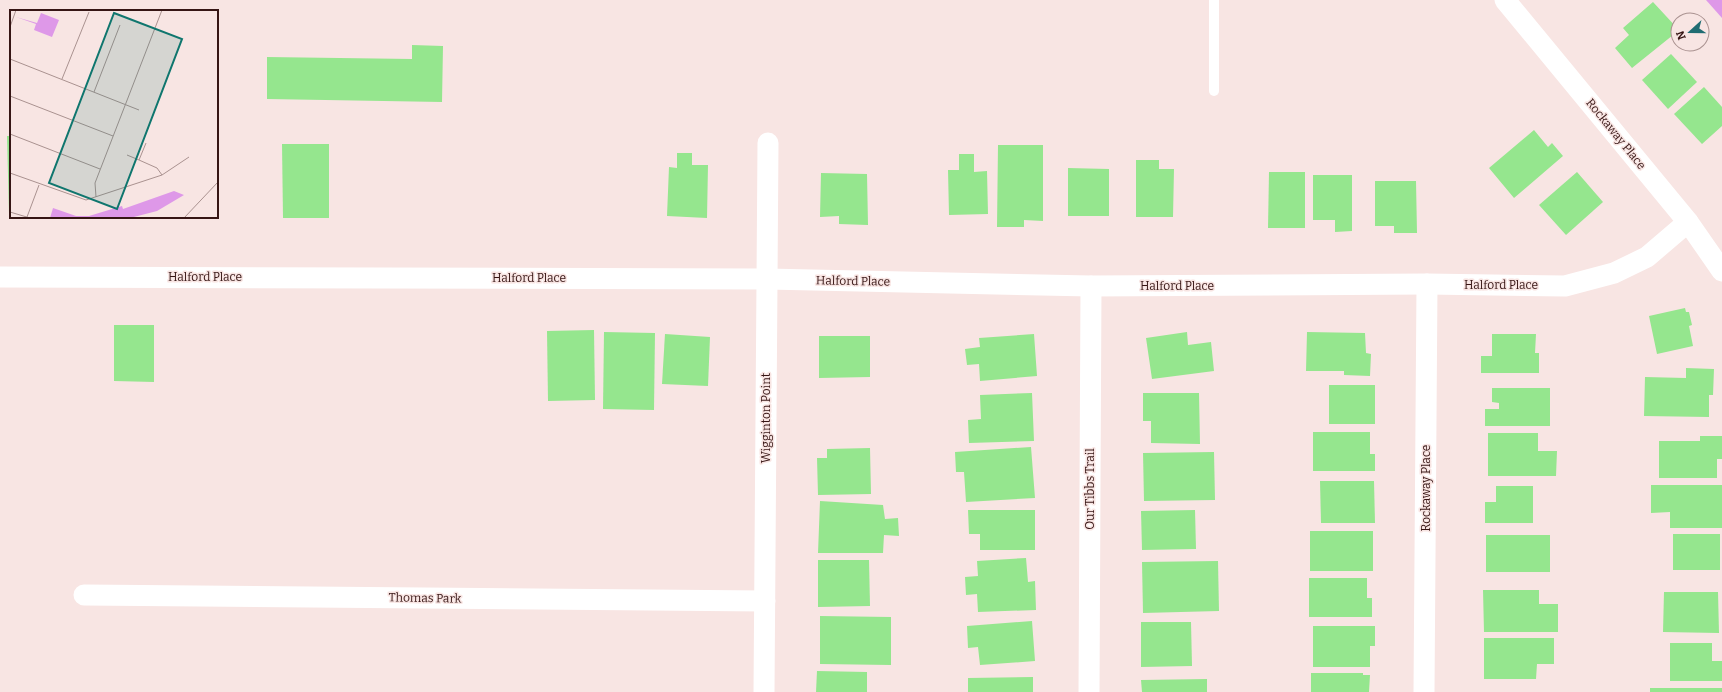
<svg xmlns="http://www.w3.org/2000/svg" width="1722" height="692" font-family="Bitter,serif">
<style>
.green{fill:#de98e8}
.building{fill:#95e68e}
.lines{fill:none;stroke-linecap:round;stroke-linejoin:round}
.service{stroke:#fff;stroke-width:10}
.minor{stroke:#fff;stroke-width:21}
.labels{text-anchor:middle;stroke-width:3;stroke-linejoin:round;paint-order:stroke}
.street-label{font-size:12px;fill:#361514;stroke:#f8e5e3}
.inset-road{fill:none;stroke:#aa9290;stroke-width:1}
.view{fill:#0f766e;fill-opacity:0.15;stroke:#0f766e;stroke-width:2}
.inset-edge{fill:none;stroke:#361514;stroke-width:2}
</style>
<rect width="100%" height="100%" fill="#f8e5e3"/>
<!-- green -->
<path class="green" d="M1706,0h16v18z"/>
<!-- building -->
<g class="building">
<path d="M1653,2l25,27v2l-46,37 -17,-20 14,-13 -6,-7z"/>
<path d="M412,45l31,1 -1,56 -175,-3v-42l145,2z"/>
<path d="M1671,54l26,28 -29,27 -26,-29z"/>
<path d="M1704,87l18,20v19l-20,18 -28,-30z"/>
<path d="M1534,130l14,17 4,-4 11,13 -49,42 -25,-30z"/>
<path d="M7,136h4v77l-2,1z"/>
<path d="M282,144h47v74h-46z"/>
<path d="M998,145h45v76l-19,-1v7h-27z"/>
<path d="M677,153h15v12h16l-1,53 -40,-2 2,-49 8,1z"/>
<path d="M959,154h15v18l13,-1 1,43 -39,1 -1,-45h11z"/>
<path d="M1136,160h23v9h15l-1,48h-37z"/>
<path d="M1068,168l41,1v47h-41z"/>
<path d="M1269,172h36v56h-37z"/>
<path d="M1577,172l26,30 -37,33 -27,-30z"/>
<path d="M821,173l46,1 1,51 -29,-1v-8l-19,1z"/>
<path d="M1313,175h39v56l-17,1v-12h-22z"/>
<path d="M1375,181h41l1,52h-23v-7h-19z"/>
<path d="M1685,308l1,4h3l3,13 -3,1 4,20 -36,8 -8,-38z"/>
<path d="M114,325h40v57l-40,-1z"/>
<path d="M594,330l1,70 -47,1 -1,-70z"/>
<path d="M604,332l51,1 -1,77 -51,-1z"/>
<path d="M1187,332l1,13 23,-3 3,29 -62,8 -6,-41z"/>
<path d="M1307,332l58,1 1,20 5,1 -1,22 -26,-1v-4h-38z"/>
<path d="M665,334l45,3 -2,49 -46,-2z"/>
<path d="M1034,334l3,42 -57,5 -1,-17 -12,1 -2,-16 15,-2 -1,-9z"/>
<path d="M1492,334h44l-1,19h4v20h-58v-17h11z"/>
<path d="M819,336h51v41l-51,1z"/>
<path d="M1686,368l28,1 -1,26h-4v22l-65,-1 1,-39 41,1z"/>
<rect x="1329" y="385" width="46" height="39"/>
<path d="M1492,388h58v38h-65v-17h14v-6l-7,-1z"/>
<path d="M1032,393l2,48 -65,2 -1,-23 13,-1 -1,-24z"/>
<path d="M1143,393h56l1,51 -49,-1v-22h-8z"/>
<path d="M1313,432h57v22h5v17h-62z"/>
<path d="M1488,433h50v18h19l-1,25h-68z"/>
<path d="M1700,436h22v23h-5v19h-58v-37h41z"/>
<path d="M1031,447l4,51 -69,4 -2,-30h-8l-1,-20z"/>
<path d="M870,448l1,46 -53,1 -1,-37h10v-9z"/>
<path d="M1214,452l1,48 -71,1 -1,-48z"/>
<path d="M1320,481h54l1,42h-54z"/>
<path d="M1651,485h71v43h-52v-16l-19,1z"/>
<path d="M1496,486h37v37h-48v-21h11z"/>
<path d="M820,501l63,4 2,14 13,-1 1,18 -15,-1 -1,18h-65z"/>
<path d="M968,510h67v40h-55v-16h-11z"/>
<path d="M1195,510l1,39 -54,1 -1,-39z"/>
<rect x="1310" y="531" width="63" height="40"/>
<rect x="1673" y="534" width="47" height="36"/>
<rect x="1486" y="535" width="64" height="37"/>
<path d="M1026,558l2,24 7,-1 1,29 -58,2 -1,-18 -11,1 -1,-18 13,-1 -1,-15z"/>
<path d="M818,560h51l1,46 -52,1z"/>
<path d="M1218,561l1,50 -76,2 -1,-51z"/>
<path d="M1309,578h58v20h5v19h-63z"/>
<path d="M1483,590h56v14h19v28h-74z"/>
<path d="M1664,592h54l1,41 -56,-1z"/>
<path d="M820,616l71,1v48l-71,-1z"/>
<path d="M1032,621l3,40 -55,4 -2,-18 -10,1 -1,-22z"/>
<path d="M1141,622h50l1,44 -51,1z"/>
<path d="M1313,626h62v20h-5v21h-57z"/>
<path d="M1484,638h70v26h-17l-1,15h-52z"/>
<path d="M1670,643h42v18h10v20h-52z"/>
<path d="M817,671l50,1v20h-51z"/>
<path d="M1311,673h52v2h7l-1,17h-58z"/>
<path d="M1033,677v15h-65v-14z"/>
<path d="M1207,679v13h-65l-1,-12z"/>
<rect x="1650" y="688" width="72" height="4"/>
</g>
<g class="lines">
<!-- service -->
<path class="service" d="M1214,91v-91"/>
<!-- minor -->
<g class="minor">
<path d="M1505,0l183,222 34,49"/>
<path d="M0,277l767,2 324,7 336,-2 138,2 49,-13 33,-16 41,-35"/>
<path d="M84,595l681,6"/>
<path d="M764,692l4,-549"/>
<path d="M1089,692l2,-406"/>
<path d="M1424,692l3,-408"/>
</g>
</g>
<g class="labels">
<!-- street labels -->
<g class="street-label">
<text transform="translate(1616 134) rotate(51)" y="4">Rockaway Place</text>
<text x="205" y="281">Halford Place</text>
<text x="529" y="282">Halford Place</text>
<text transform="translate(853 281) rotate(1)" y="4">Halford Place</text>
<text x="1501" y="289">Halford Place</text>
<text x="1177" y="290">Halford Place</text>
<text transform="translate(766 418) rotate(-90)" y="4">Wigginton Point</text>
<text transform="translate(1426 488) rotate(-90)" y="4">Rockaway Place</text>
<text transform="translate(1090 489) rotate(-90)" y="4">Our Tibbs Trail</text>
<text transform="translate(425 598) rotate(1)" y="4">Thomas Park</text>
</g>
</g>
<!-- overview -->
<g transform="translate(10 10)">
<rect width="208" height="208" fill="#f8e5e3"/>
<path d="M31,3l18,7 -7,17 -18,-7 2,-6 -20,-7 21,6zM164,181l10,4 -27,16 -27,7h-80l3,-10 23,8h13l33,-10 1,3z" fill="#de98e8"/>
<path class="inset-road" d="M0,17l6,-17M0,49l129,51M52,69l27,-67M84,82l26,-67M0,86l103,40M0,124l90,35M136,133l-7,17 18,8 5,7M117,145l12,5M0,163l76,27 76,-25 27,-18M86,187l-1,-14 67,-173M0,202l20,6M17,207l12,-32M174,208l34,-36"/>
<path class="view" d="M104,3l68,26 -65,170 -68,-26z"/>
<rect width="208" height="208" class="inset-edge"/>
</g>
<!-- north arrow -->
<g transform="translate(1690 32) rotate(249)"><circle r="19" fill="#f8e5e3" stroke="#aa9290"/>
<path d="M0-3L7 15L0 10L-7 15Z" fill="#206c72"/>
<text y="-6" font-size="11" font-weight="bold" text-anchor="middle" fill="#361514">N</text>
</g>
</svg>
